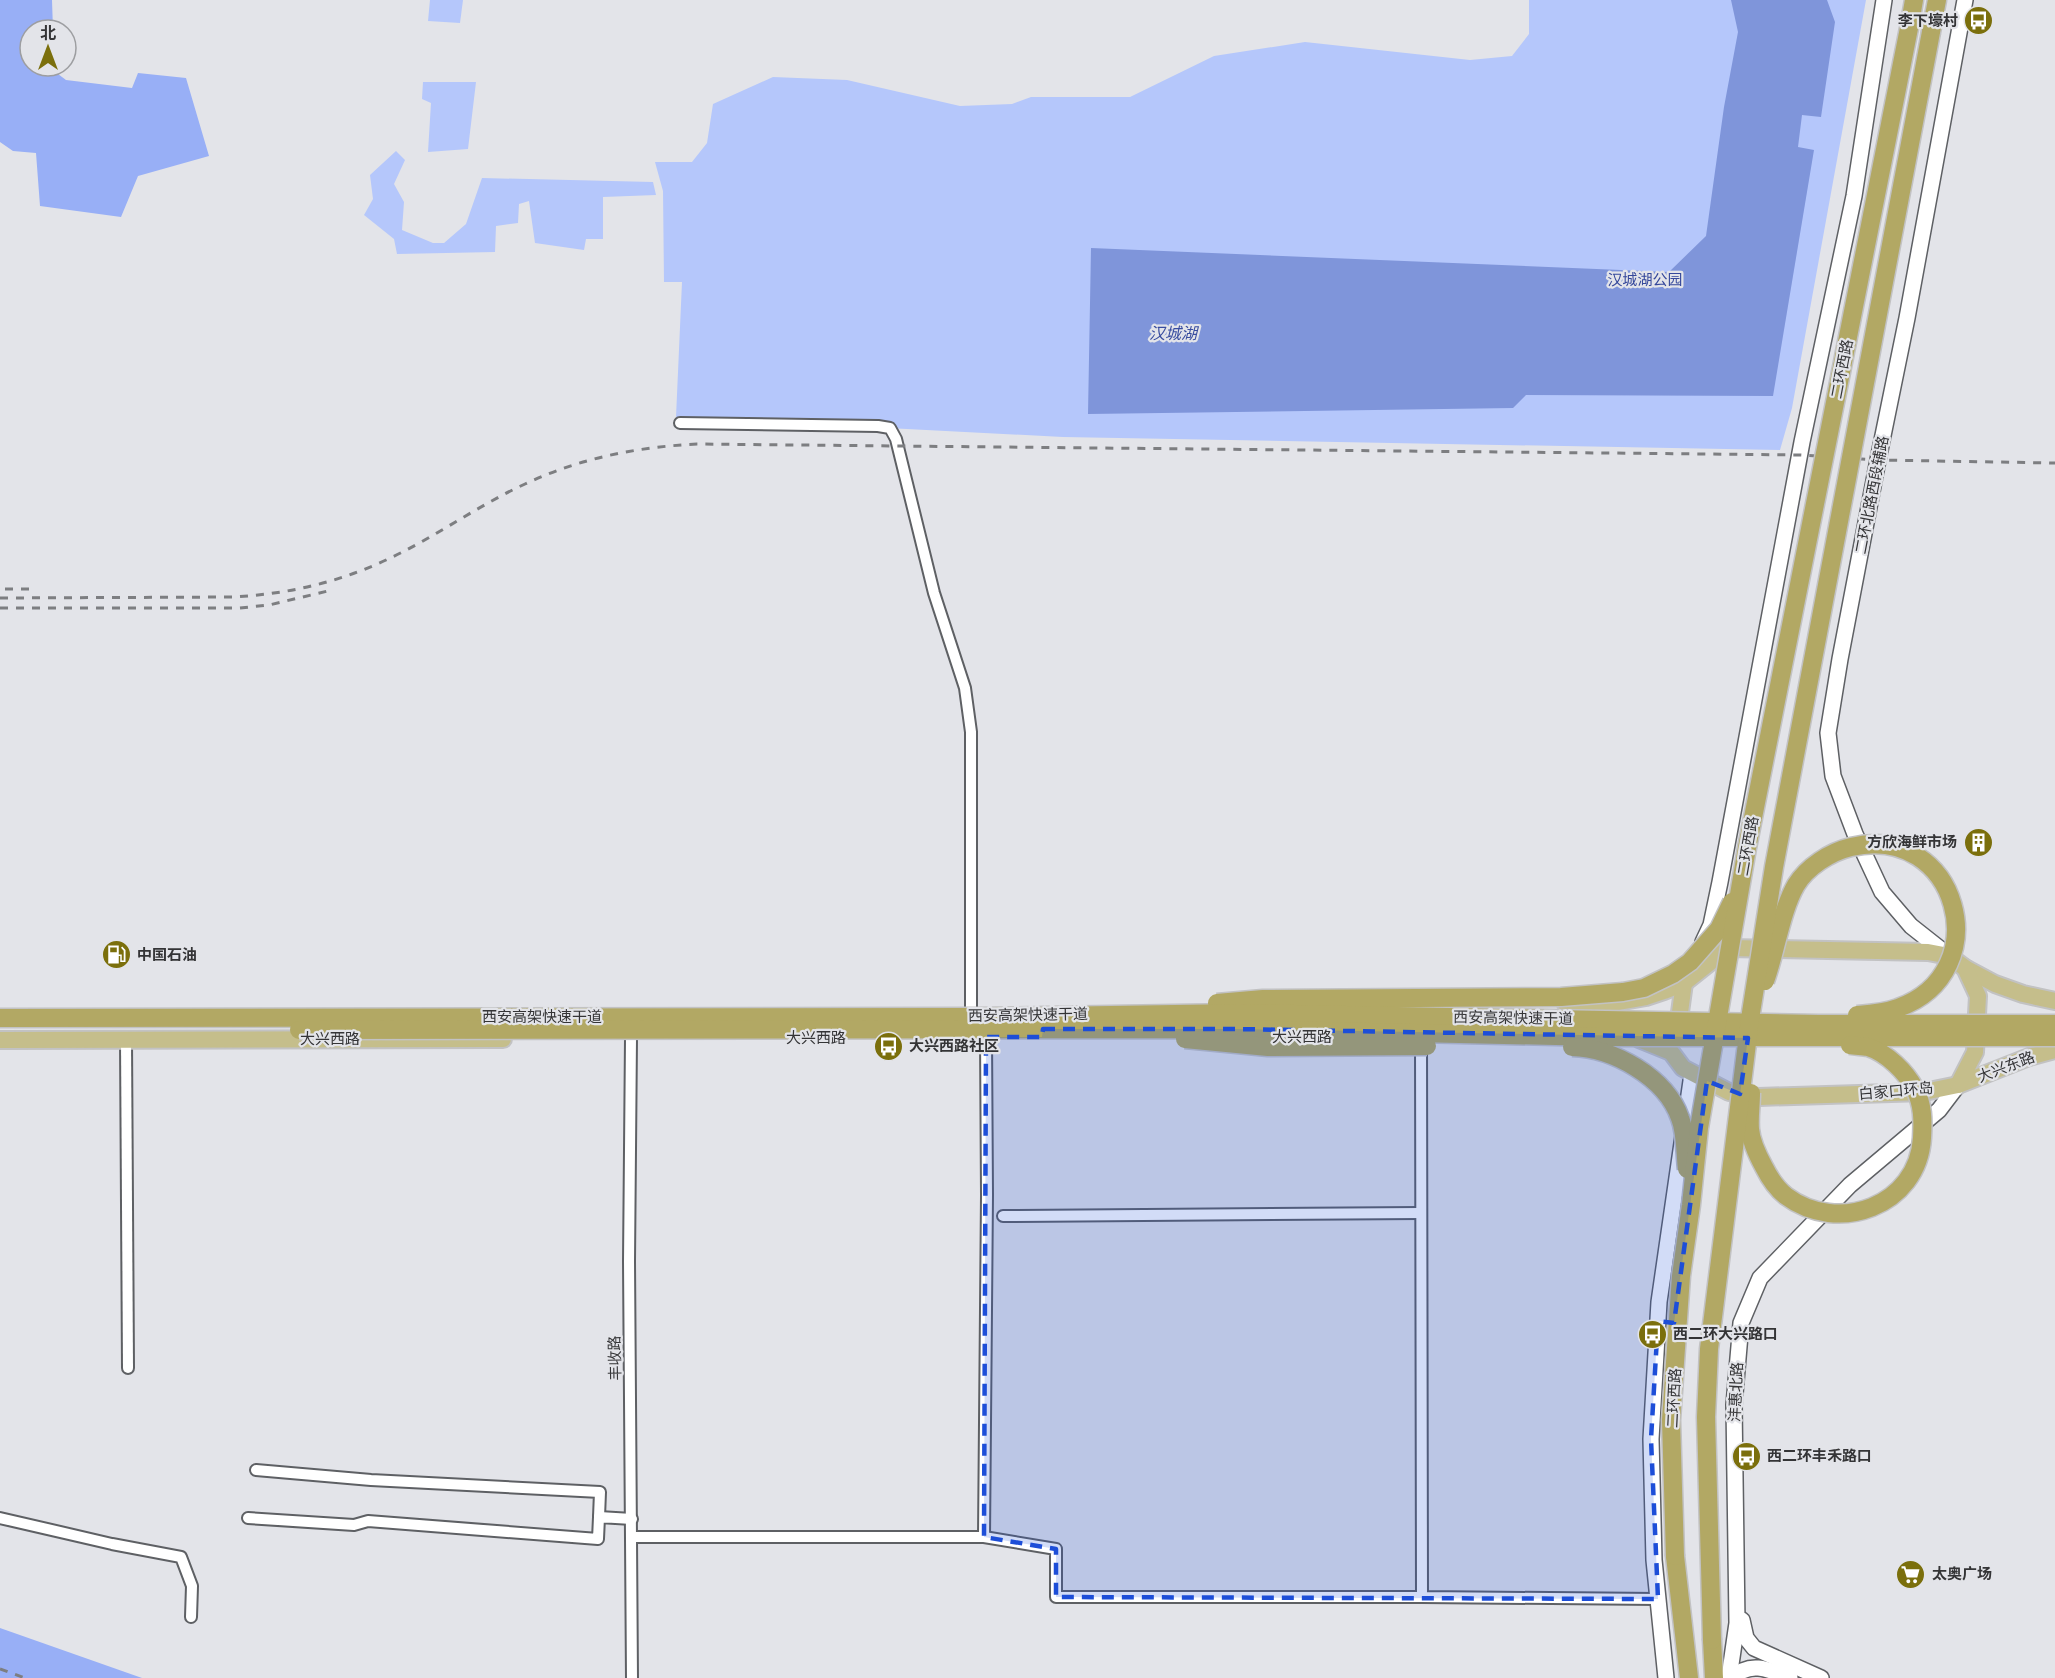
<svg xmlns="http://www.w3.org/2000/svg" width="2055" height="1678" font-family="'Source Sans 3','Noto Sans SC',sans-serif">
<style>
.green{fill:#b5c7fb}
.forest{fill:#98aff6}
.water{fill:#7f95da}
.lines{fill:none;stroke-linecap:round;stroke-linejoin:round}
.minor-casing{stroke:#5e6064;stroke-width:14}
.secondary-casing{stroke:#5e6064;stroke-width:18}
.primary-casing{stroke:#c2c2c3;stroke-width:20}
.trunk-casing{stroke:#c2c2c3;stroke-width:21}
.minor{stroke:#fff;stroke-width:10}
.secondary{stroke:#fff;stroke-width:15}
.primary{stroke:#c5be8b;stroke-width:16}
.trunk{stroke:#b2a864;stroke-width:18}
.rail{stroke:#7d7e81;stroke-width:3;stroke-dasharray:8 8;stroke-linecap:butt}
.trunk-bridge-casing{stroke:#c2c2c3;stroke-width:21;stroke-linecap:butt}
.trunk-bridge{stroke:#b2a864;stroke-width:18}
.marked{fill:#1d4ed8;fill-opacity:0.2;stroke:#1d4ed8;stroke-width:4.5;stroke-dasharray:12 8;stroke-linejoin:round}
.labels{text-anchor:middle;stroke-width:4.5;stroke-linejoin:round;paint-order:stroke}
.poi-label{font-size:15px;font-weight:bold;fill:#343436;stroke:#e3e4e9;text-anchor:start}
.park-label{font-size:15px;fill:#35489b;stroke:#e3e4e9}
.street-label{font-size:15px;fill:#343436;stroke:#e3e4e9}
.water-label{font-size:16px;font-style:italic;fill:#384c9f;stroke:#e3e4e9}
</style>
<rect width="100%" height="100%" fill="#e3e4e9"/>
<!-- green -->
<g class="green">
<path d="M430,0h33l-3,23 -32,-2z"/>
<path d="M1529,0h337l-74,408 -12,42 -717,-13 -387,-20 6,-135h-18l-1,-91 -8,-29h37l15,-19 6,-39 60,-27 74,3 113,26 52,-2 19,-7h99l84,-41 91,-14 165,18 42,-4 17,-22z"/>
<path d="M423,82h53l-8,67 -40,3 3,-49 -9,-4z"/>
<path d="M396,151l9,9 -11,24 10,18 -2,28 31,13h11l22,-19 16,-46 171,4 3,13 -53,2v42h-17l-2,11 -49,-7 -6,-42 -10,3 -1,19 -22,3 -1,26 -98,2 -3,-15 -30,-24 9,-16 -3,-24z"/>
</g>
<!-- forest -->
<g class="forest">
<path d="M0,0h52l1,30h-23v36h24v5l12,9 66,8 6,-15 48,5 23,78 -71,20 -17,41 -81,-11 -4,-53 -23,-2 -13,-9z"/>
<path d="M0,1628l142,50h-142z"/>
</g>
<!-- water -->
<path class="water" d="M1731,0h96l8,22 -14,95 -19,-2 -4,32 16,3 -41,246 -247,-1 -13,13 -425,6 3,-166 578,24 37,-36 18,-129 14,-75z"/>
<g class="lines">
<defs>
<g id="minor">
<path d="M680,423l198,3 12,2 6,11 38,154 31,95 6,44v276"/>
<path d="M631,1038l-2,223 3,417"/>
<path d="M126,1040l2,328"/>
<path d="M1421,1041l1,556 236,2"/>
<path d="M1003,1216l418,-3"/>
<path d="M256,1470l115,10 229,12 -1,25"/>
<path d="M0,1518l112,26 69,13 11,29 -1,31"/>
<path d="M248,1518l106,7 14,-4 230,18 1,-22 33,2"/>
<path d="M632,1537h352l3,-342 -1,-158"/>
<path d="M984,1537l72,12v48h366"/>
</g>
<g id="secondary">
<path d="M1703,942l8,-17 9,-43 82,-440 52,-246 30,-196"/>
<path d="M1949,956l-38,-30 -29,-34 -27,-58 -22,-58 -5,-43 12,-74 38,-199 29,-142 58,-318"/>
<path d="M1742,1620l4,18 8,10 67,30"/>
<path d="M1666,1678l-12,-118 -3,-121 8,-137 33,-228"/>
<path d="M1729,1678l8,-55 -3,-218 7,-82 19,-45 90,-93 89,-75 19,-25"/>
<path d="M1733,1678c17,-18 37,-8 57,0"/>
</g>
<g id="primary">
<path d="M1566,1004h40l40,-7 18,-6 20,-8 44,-35 200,4 21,4 16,12 30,16 28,10 32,7"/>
<path d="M1677,1034l7,-51"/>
<path d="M1639,1039l32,13 12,16 46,24 30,5 165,-5 34,-7 71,-28 26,-7"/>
<path d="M0,1040l503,-1"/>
<path d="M1958,1085l17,-33 3,-56 -13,-28"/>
</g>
<g id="trunk">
<path d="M1910,23l4,-23"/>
<path d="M1931,32l6,-32"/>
<path d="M1675,1556l14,122"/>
<path d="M1712,1640l2,38"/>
</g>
</defs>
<!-- minor casing -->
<use href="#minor" class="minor-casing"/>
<!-- secondary casing -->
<use href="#secondary" class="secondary-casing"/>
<!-- primary casing -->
<use href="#primary" class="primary-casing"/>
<!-- trunk casing -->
<use href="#trunk" class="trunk-casing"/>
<!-- minor -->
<use href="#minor" class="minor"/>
<!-- secondary -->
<use href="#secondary" class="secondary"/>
<!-- primary -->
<use href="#primary" class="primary"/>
<!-- trunk -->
<use href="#trunk" class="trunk"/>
<!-- rail -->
<g class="rail">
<path d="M5,589h26"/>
<path d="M0,598l233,-1c54,-3 104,-14 153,-37 48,-22 91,-54 139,-76 55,-26 112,-37 172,-40l1009,10 94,1 78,5 177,3"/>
<path d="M0,608h240l29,-3 59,-14"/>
<path d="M0,1669l25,9"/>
</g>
<defs>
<g id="trunk-bridge">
<path d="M1765,981c11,-30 16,-70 31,-96 11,-18 34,-33 55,-38 107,-25 148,125 47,161 -13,5 -28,6 -41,7"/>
<path d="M1217,1003l46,-4 298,-2 62,-5 21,-4 29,-14 17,-12 29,-33 13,-27"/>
<path d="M0,1018l978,-1 260,-4 580,11h237"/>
<path d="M299,1030l936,-1 364,8h456"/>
<path d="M1185,1039l83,8 159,-1"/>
<path d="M1572,1047c41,1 94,30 108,71 6,15 5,35 7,51"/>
<path d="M1751,1093c0,12 -2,24 -1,36 1,13 8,27 14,38 5,10 13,22 22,29 52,39 132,10 136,-58 1,-18 1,-33 -7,-49 -9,-17 -28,-36 -47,-42 -5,-1 -12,-1 -18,-2"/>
<path d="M1675,1556l-4,-136 10,-144 10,-71 8,-77 48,-280 163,-825"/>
<path d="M1712,1640l-6,-223 3,-68 41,-330 24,-152 157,-835"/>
</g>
</defs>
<!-- trunk-bridge casing -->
<use href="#trunk-bridge" class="trunk-bridge-casing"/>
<!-- trunk-bridge -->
<use href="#trunk-bridge" class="trunk-bridge"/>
</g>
<!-- marked area -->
<path class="marked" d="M1043,1029h192l513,9 -8,56 -33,-13 -33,242 -16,-2 -7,118 7,160 -602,-2v-48l-72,-12 2,-500h56z"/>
<!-- icons -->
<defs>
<symbol id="bus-disc" viewBox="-11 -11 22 22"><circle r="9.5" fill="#7b6f0c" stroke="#e3e4e9"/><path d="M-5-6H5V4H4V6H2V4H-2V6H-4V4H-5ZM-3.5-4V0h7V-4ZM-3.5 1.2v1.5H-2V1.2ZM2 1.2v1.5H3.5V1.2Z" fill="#fff"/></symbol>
<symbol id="building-disc" viewBox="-11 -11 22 22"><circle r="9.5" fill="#7b6f0c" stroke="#e3e4e9"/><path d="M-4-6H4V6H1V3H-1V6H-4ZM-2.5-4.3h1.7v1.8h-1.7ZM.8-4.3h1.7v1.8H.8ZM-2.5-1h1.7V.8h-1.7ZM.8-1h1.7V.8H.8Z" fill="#fff"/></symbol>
<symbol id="fuel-disc" viewBox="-11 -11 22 22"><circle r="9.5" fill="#7b6f0c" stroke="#e3e4e9"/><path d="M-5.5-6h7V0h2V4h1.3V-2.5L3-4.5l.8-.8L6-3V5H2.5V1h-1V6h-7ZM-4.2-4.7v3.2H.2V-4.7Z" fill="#fff"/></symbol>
<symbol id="supermarket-disc" viewBox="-11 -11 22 22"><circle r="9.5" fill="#7b6f0c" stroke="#e3e4e9"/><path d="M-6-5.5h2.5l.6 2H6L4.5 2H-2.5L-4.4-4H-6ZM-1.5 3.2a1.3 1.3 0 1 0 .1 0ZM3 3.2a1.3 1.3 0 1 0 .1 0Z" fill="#fff"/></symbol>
</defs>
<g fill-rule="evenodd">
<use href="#bus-disc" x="1962" y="4" width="33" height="33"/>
<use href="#building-disc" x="1962" y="826" width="33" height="33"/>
<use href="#fuel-disc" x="100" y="938" width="33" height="33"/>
<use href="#bus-disc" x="872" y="1030" width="33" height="33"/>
<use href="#bus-disc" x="1636" y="1318" width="33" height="33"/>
<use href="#bus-disc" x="1730" y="1440" width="33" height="33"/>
<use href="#supermarket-disc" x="1894" y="1558" width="33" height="33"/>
</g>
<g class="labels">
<!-- poi labels -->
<g class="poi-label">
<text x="1958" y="26" text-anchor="end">李下壕村</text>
<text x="1957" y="847" text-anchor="end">方欣海鲜市场</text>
<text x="137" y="960">中国石油</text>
<text x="909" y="1051">大兴西路社区</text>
<text x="1673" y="1339">西二环大兴路口</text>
<text x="1767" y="1461">西二环丰禾路口</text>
<text x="1932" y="1579">太奥广场</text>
</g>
<!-- park labels -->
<g class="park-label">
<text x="1645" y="285">汉城湖公园</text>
</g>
<!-- street labels -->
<g class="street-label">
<text transform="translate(1842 369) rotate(-79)" y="5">二环西路</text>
<text transform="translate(1872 495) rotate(-79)" y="5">二环北路西段辅路</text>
<text transform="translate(1748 846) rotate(-80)" y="5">二环西路</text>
<text transform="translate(1028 1015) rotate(-1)" y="5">西安高架快速干道</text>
<text x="542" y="1022">西安高架快速干道</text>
<text transform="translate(1513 1018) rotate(1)" y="5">西安高架快速干道</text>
<text x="1302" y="1042">大兴西路</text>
<text x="816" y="1043">大兴西路</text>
<text x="330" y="1044">大兴西路</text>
<text transform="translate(2006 1067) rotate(-21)" y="5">大兴东路</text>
<text transform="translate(1896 1091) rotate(-5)" y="5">白家口环岛</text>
<text transform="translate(615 1358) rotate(-91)" y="5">丰收路</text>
<text transform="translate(1736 1392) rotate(-87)" y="5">沣惠北路</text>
<text transform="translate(1674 1398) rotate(-87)" y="5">二环西路</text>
</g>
<!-- water labels -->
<g class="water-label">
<text x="1173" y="339">汉城湖</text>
</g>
</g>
<!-- north arrow -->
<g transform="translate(48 48)"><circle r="28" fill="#e3e4e9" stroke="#9d9ea1" stroke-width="1.5"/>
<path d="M0-4.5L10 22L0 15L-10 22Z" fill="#7b6f0c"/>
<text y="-9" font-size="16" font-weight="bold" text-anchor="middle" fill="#343436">北</text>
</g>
</svg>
